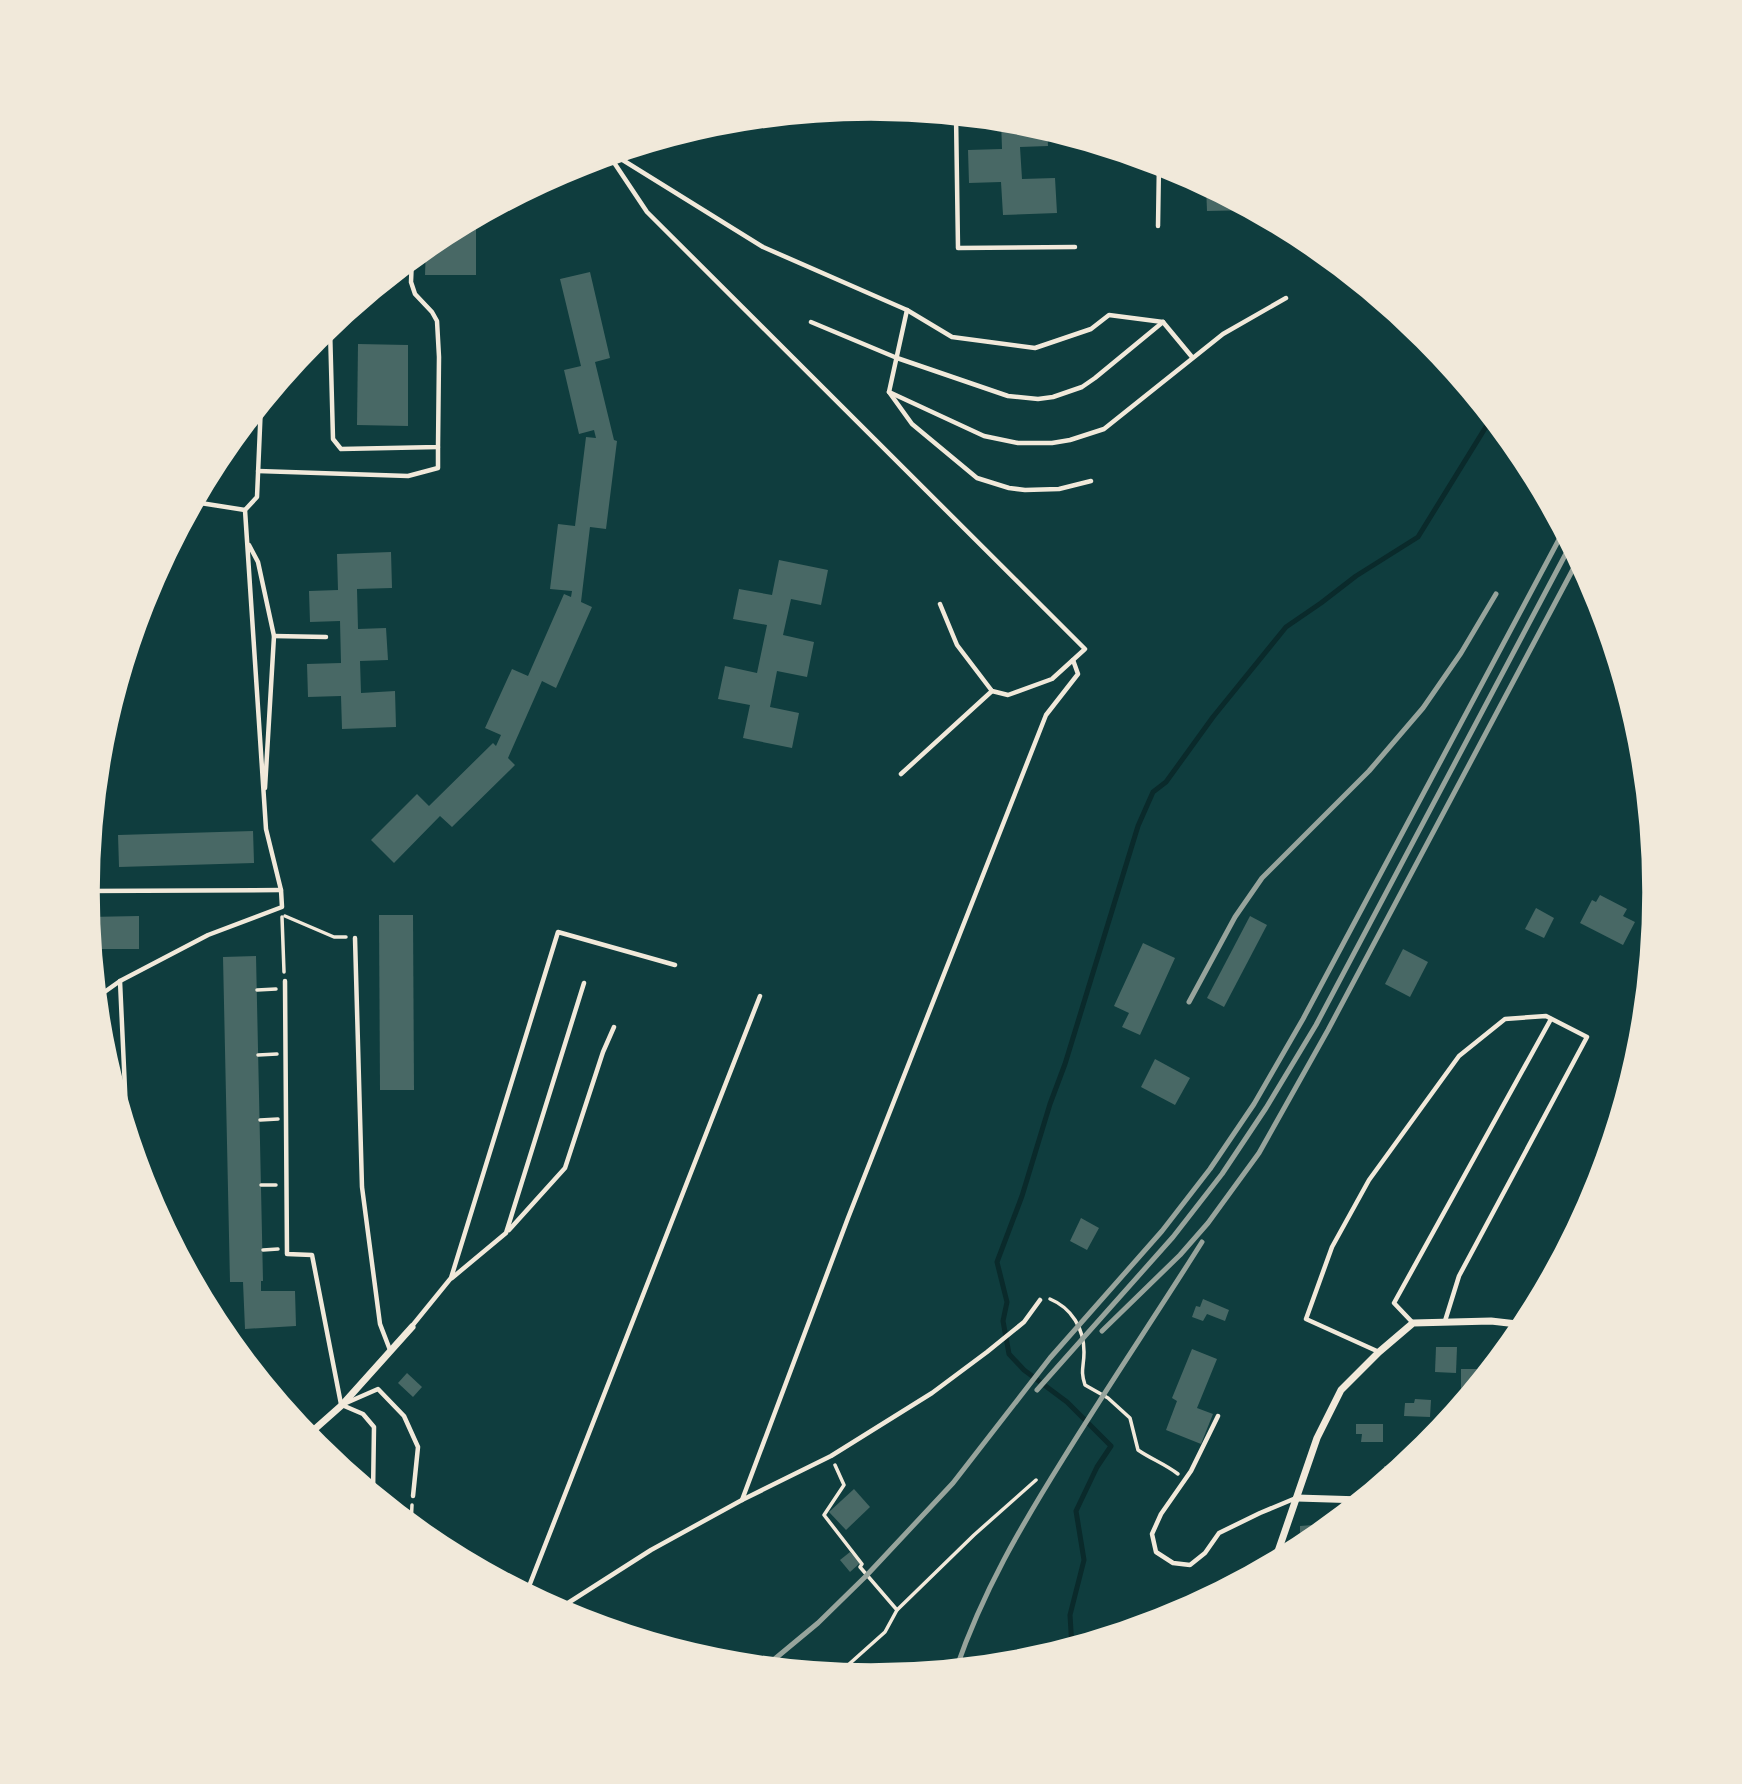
<svg xmlns="http://www.w3.org/2000/svg" width="1742" height="1784" font-family="Overpass,sans-serif">
<style>
.lines{fill:none;stroke-linecap:round;stroke-linejoin:round}
.stream{stroke:#0a2a2b;stroke-width:5}
.building{fill:#486865}
.path{stroke:#f1e9da;stroke-width:3.5}
.service{stroke:#f1e9da;stroke-width:4.5}
.minor{stroke:#f1e9da;stroke-width:7}
.rail{stroke:#97a49c;stroke-width:5}
.rim{fill:none;stroke:#f1e9da;stroke-width:3.5}
</style>
<rect width="100%" height="100%" fill="#0f3d3e"/>
<g class="lines">
<!-- stream -->
<path class="stream" d="M1072,1648l-2,-33 14,-55 -8,-49 21,-44 14,-21 -44,-44 -43,-32 -15,-16 -6,-33 4,-19 -10,-40 25,-66 28,-92 15,-40 73,-238 15,-34 13,-10 47,-65 73,-90 35,-24 35,-27 62,-39 74,-120"/>
</g>
<!-- building -->
<g class="building">
<path d="M1001,120l24,2 22,7 1,17 -28,1 2,32 33,-1 2,35 -54,2 -2,-33 -32,1 -1,-33 34,-1z"/>
<path d="M1172,167l22,11 -21,1z"/>
<path d="M1206,185l46,25 -45,1z"/>
<path d="M476,217v58h-51l1,-28 9,-8z"/>
<path d="M590,272l20,86 -15,4 19,78 3,1 -11,88 -16,-2 -9,75 11,5 -36,81 -14,-7 -34,77 7,7 -63,62 -12,-11 -46,47 -23,-23 46,-46 12,12 64,-63 3,3 5,-11 -16,-7 27,-59 16,7 36,-82 7,3 1,-6 -22,-2 8,-65 17,2 11,-89 10,1 -2,-8 -15,4 -15,-64 17,-4 -21,-87z"/>
<path d="M358,344l50,1v81l-51,-1z"/>
<path d="M391,552l1,36 -35,1 1,40 28,-1 2,32 -28,1 1,32 34,-2 1,36 -54,2 -1,-33 -33,1 -1,-33 34,-1 -1,-42 -30,1 -1,-31 29,-1 -1,-36z"/>
<path d="M779,560l49,10 -7,35 -30,-6 -8,36 31,7 -7,35 -30,-6 -7,36 29,6 -7,35 -49,-10 7,-33 -32,-6 7,-33 32,7 10,-48 -34,-6 6,-30 33,6z"/>
<path d="M253,831l1,32 -135,4 -1,-32z"/>
<path d="M1600,895l27,14 -4,7 12,6 -12,23 -43,-22 12,-23 4,2z"/>
<path d="M1536,908l18,10 -10,20 -19,-9z"/>
<path d="M379,915h34l1,175h-34z"/>
<path d="M139,916v33h-48l-3,-32z"/>
<path d="M1250,916l17,9 -43,82 -17,-9z"/>
<path d="M1143,943l32,15 -35,77 -18,-8 7,-14 -15,-7z"/>
<path d="M1403,949l25,13 -18,35 -25,-13z"/>
<path d="M256,956l7,325h-2v10h34l1,35 -51,3 -2,-47h-13l-7,-325z"/>
<path d="M1155,1059l35,19 -15,27 -34,-18z"/>
<path d="M1081,1218l18,10 -12,22 -17,-9z"/>
<path d="M1203,1299l26,11 -4,11 -18,-7 -4,7 -11,-4 4,-11 4,1z"/>
<path d="M1436,1347h21l-1,26 -21,-1z"/>
<path d="M1192,1349l25,10 -20,49 16,6 -12,30 -35,-14 11,-29 -5,-3z"/>
<path d="M1461,1369h30l-17,21h-13z"/>
<path d="M407,1373l15,14 -9,10 -15,-14z"/>
<path d="M1415,1399l16,1 -1,17 -26,-1 1,-13h9z"/>
<path d="M1356,1424h27v18h-22l1,-8h-6z"/>
<path d="M1384,1466l19,1 -20,16z"/>
<path d="M854,1489l16,18 -24,23 -17,-18z"/>
<path d="M1313,1525v15l-6,5h-7v-19z"/>
<path d="M850,1552l10,11 -10,9 -10,-12z"/>
</g>
<g class="lines">
<!-- path -->
<g class="path">
<path d="M285,916l49,21h12"/>
<path d="M282,917l2,55"/>
<path d="M257,990l19,-1"/>
<path d="M258,1055l19,-1"/>
<path d="M260,1120l18,-1"/>
<path d="M261,1185h15"/>
<path d="M263,1250l15,-1"/>
<path d="M1050,1299c22,9 34,30 34,53 0,15 -4,18 1,33l23,13 22,20 8,32c13,9 27,14 40,24"/>
<path d="M835,1465l9,20 -20,30 38,49 -2,3 37,43"/>
<path d="M411,1525l1,-20"/>
<path d="M784,1664l3,5"/>
<path d="M838,1674l47,-42 12,-22 77,-75 62,-55"/>
</g>
<!-- service -->
<g class="service">
<path d="M956,115l2,133 117,-1"/>
<path d="M613,154l150,93 144,63 45,27 83,11 56,-19 18,-14 54,7 29,35"/>
<path d="M609,155l38,57 438,437 -33,30 -44,16 -16,-4 -35,-46 -17,-41"/>
<path d="M1158,226l1,-63"/>
<path d="M907,310l-18,82 23,32 65,54 32,10 16,2 34,-1 32,-8"/>
<path d="M811,322l86,36 111,38 30,3 15,-2 29,-10 13,-9 68,-56"/>
<path d="M330,328l3,111 8,10 97,-2 1,-90 -2,-36 -5,-9 -17,-18 -4,-12 1,-24"/>
<path d="M889,392l95,44 34,7h34l18,-3 34,-11 119,-95 63,-36"/>
<path d="M258,471l150,5 30,-8v-21"/>
<path d="M194,502l51,8"/>
<path d="M249,545l9,17 16,74 -9,152"/>
<path d="M274,636l52,1"/>
<path d="M901,774l91,-83"/>
<path d="M86,891l195,-1"/>
<path d="M355,938l7,249 18,137 10,26"/>
<path d="M120,981l7,152"/>
<path d="M285,981l2,273 25,1 29,149"/>
<path d="M96,998l24,-17 88,-46 74,-28 -1,-17 -15,-61 -21,-319 12,-13 4,-93"/>
<path d="M509,1230l56,-62 38,-116 11,-25"/>
<path d="M452,1278l54,-45 78,-250"/>
<path d="M1413,1323l-19,-20 157,-284"/>
<path d="M412,1326l39,-48 107,-346 117,33"/>
<path d="M1379,1352l-73,-33 26,-72 37,-67 90,-124 46,-37 41,-3 41,21 -128,239 -14,45"/>
<path d="M346,1403l32,-14 26,27 14,31 -5,49"/>
<path d="M342,1405l21,9 11,13 -1,67"/>
<path d="M1218,1416l-27,55 -30,43 -9,20 4,18 17,11 17,2 15,-12 14,-20 41,-20 36,-15"/>
<path d="M742,1500l106,-282 198,-503 32,-41 -5,-14"/>
<path d="M526,1594l234,-598"/>
<path d="M557,1610l94,-60 91,-50 89,-44 101,-63 55,-41 37,-30 16,-22"/>
</g>
<!-- minor -->
<g class="minor">
<path d="M307,1436l35,-31 70,-78"/>
<path d="M1297,1498l65,2"/>
<path d="M1274,1563l43,-125 24,-48 38,-38 34,-29 78,-2 35,4"/>
</g>
<!-- rail -->
<g class="rail">
<path d="M1189,1002l46,-85 27,-39 107,-107 54,-63 38,-55 35,-59"/>
<path d="M1102,1331l78,-76 28,-32 51,-70 69,-123 251,-472"/>
<path d="M1037,1390l136,-153 49,-63 44,-66 50,-83 255,-481"/>
<path d="M765,1667l53,-44 48,-47 87,-93 97,-125 112,-127 48,-62 44,-65 49,-85 261,-489"/>
<path d="M956,1669c27,-78 64,-141 107,-210 45,-73 93,-144 139,-217"/>
</g>
</g>
<!-- crop -->
<path d="M0 0H1742V1784H0ZM98 892a773 773 0 1 1 1546 0a773 773 0 1 1-1546 0Z" fill="#f1e9da" fill-rule="evenodd"/>
<path class="rim" d="M98 892a773 773 0 1 1 1546 0a773 773 0 1 1-1546 0Z"/>
</svg>
